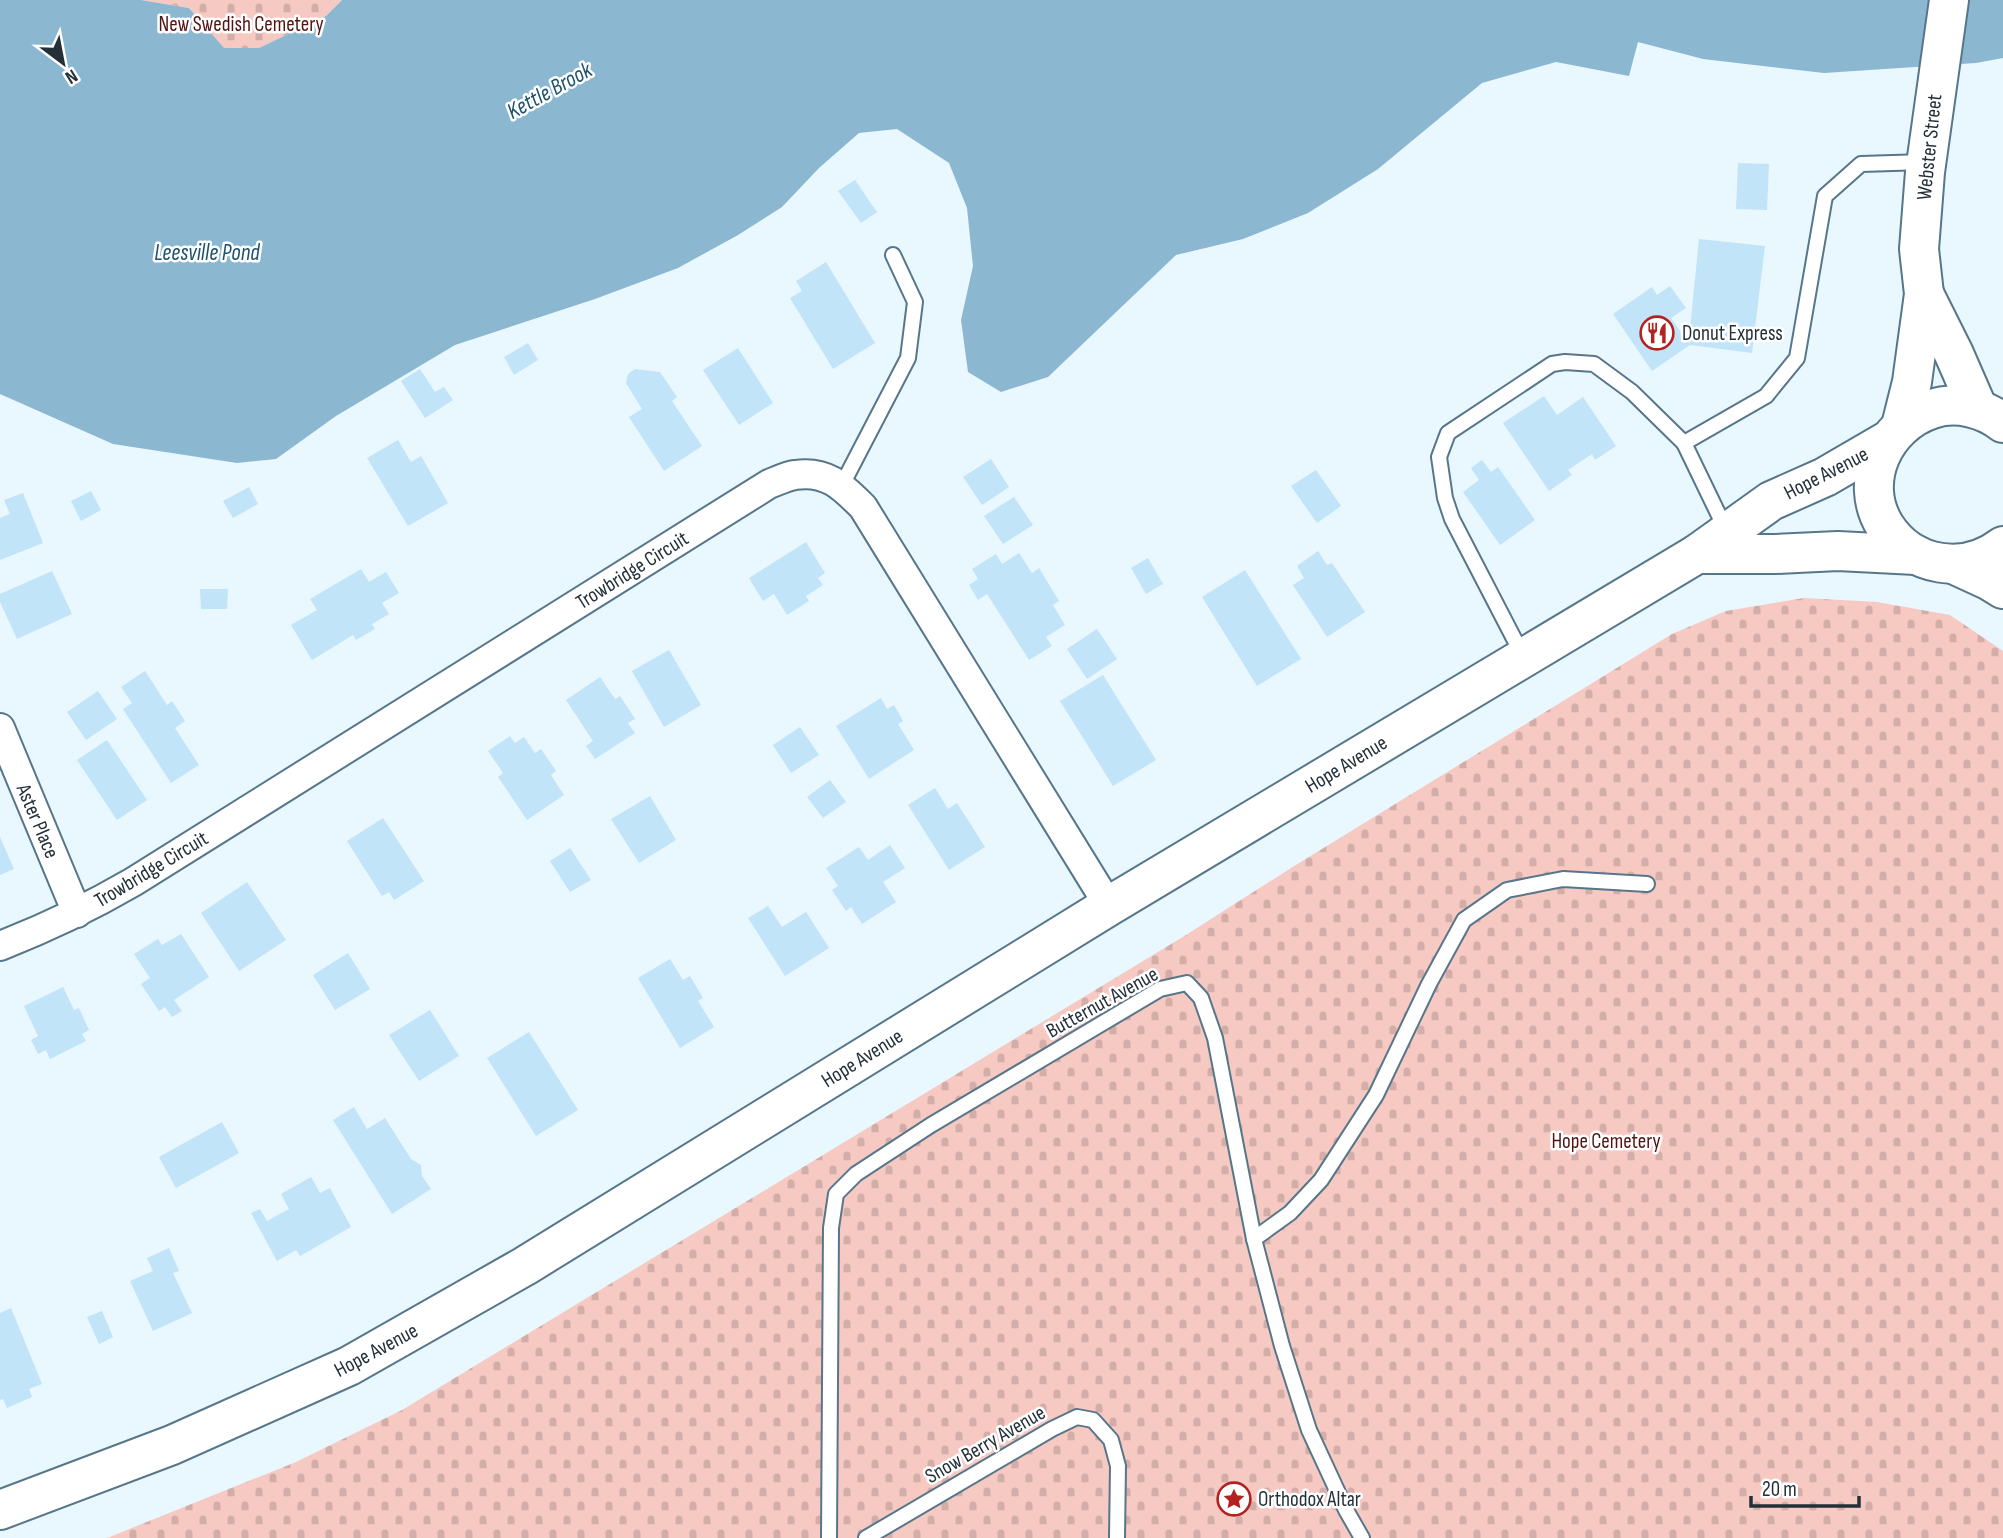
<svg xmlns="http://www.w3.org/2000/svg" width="2003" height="1538" font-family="'Sofia Sans Condensed',sans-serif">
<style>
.cemetery{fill:url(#cemetery-stones)}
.water{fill:#8cb7d0}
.building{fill:#c1e4f9}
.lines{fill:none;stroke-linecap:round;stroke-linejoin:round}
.lane-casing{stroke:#577689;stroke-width:18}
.street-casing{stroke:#577689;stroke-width:32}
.secondary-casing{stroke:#577689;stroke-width:42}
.lane{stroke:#fff;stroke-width:14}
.street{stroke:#fff;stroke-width:28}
.secondary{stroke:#fff;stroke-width:38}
.labels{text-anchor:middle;stroke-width:5;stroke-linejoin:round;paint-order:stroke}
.park-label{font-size:21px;fill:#501512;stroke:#fff}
.street-label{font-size:21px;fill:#233038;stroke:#fff}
.poi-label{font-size:21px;fill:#233038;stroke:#fff;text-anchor:start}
.water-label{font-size:23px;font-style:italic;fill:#1d516c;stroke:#fff}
</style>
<defs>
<pattern id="cemetery-stones" width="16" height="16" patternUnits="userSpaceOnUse" patternTransform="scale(1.75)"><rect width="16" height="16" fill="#f6c9c3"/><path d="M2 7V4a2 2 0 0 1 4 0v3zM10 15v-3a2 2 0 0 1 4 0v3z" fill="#d3ada8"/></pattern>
</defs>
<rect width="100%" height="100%" fill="#e9f7ff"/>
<!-- cemetery -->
<g class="cemetery">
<path d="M141,0h201l-16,16 -67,32h-36l-34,-40z"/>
<path d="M1804,598l73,4 73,13 53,36v887h-1896l189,-76 106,-52 784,-475 105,-67 381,-234 54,-23z"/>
</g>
<!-- water -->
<path class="water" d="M0,0h141l48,8 35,40h35l67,-32 16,-16h1661v58l-27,5 -152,10 -121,-14 -65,-17 -9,34 -73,-14 -74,21 -104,86 -70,44 -65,26 -67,16 -128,122 -47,15 -33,-20 -7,-52 12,-54 -6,-58 -18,-45 -52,-34 -38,4 -40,35 -37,39 -44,28 -60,33 -83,31 -140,46 -119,71 -60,43 -39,4 -124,-19 -113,-50z"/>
<!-- building -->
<g class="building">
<path d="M1738,163l31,1 -2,46 -31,-1z"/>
<path d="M855,180l22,32 -16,11 -23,-32z"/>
<path d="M1699,239l66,7 -13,107 -62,-8 -38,26 -39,-57 39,-27 5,8 13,-9 16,22 -15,10 11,16 8,-5z"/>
<path d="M826,262l49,81 -42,26 -43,-71 12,-7 -6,-10z"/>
<path d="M528,343l10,17 -24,15 -10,-18z"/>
<path d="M738,348l35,55 -34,22 -36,-55z"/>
<path d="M420,369l15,23 9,-5 9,13 -28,18 -24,-37z"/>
<path d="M635,369l25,3 17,25 -5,4 30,45 -38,25 -35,-54 13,-8 -16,-26 2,-9z"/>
<path d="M1544,396l13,19 26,-18 33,49 -21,14 -3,-6 -24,16 4,5 -23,16 -46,-68z"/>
<path d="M398,440l13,22 10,-6 27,47 -40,23 -41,-68z"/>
<path d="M991,459l18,28 -27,18 -19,-28z"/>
<path d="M1482,460l9,12 7,-5 37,53 -35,25 -37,-53 16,-12 -8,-12z"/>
<path d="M1316,470l25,36 -24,17 -26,-37z"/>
<path d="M249,487l9,17 -25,14 -10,-17z"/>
<path d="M91,491l10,19 -20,11 -10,-20z"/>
<path d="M23,493l20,50 -43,17v-42l10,-4 -6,-14z"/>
<path d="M1014,497l19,28 -30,19 -19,-28z"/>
<path d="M806,542l19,31 -7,5 5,7 -17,11 3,5 -22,14 -13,-21 -11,7 -14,-23z"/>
<path d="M1318,551l9,14 5,-2 33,49 -38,25 -34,-52 11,-7 -7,-12z"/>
<path d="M1019,553l13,20 7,-5 20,33 -6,4 12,20 -19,12 6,9 -23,14 -42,-66 -9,6 -9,-15 9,-6 -6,-10 24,-15 6,10z"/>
<path d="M1148,558l15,26 -17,10 -15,-26z"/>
<path d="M361,569l8,13 17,-10 13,21 -17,10 7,11 -17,10 3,5 -19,11 -3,-5 -41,25 -21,-35 26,-15 -7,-11z"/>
<path d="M1245,570l56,89 -44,27 -55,-89z"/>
<path d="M52,571l20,43 -55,25 -17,-37v-8z"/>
<path d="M200,589h28l-1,20h-26z"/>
<path d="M1097,629l20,30 -30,20 -20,-30z"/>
<path d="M669,650l32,55 -37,22 -32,-56z"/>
<path d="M145,671l22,34 5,-4 13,20 -10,7 24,37 -28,18 -48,-74 9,-6 -11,-16z"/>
<path d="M1103,675l53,85 -43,26 -53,-85z"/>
<path d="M600,677l15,22 5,-3 15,23 -7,4 7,10 -40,26 -9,-13 7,-5 -27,-41z"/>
<path d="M98,691l19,28 -31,21 -19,-28z"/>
<path d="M881,698l6,11 7,-4 9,16 -5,3 16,26 -45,29 -33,-53z"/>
<path d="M800,727l19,28 -28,18 -18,-28z"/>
<path d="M510,736l5,7 9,-6 11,16 6,-4 15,22 -5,4 13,20 -37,25 -29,-43 5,-4 -15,-22z"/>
<path d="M107,740l40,60 -30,20 -40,-60z"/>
<path d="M830,780l16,22 -23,16 -16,-21z"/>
<path d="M935,788l13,21 9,-6 28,44 -36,23 -41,-65z"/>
<path d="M650,796l26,44 -37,23 -28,-44z"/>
<path d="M383,818l41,63 -30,19 -5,-8 -7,4 -35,-55z"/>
<path d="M0,837l14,32 -14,6z"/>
<path d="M890,845l15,23 -22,14 13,20 -34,22 -11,-17 -5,4 -14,-21 6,-4 -12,-18 33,-21 9,13z"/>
<path d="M570,848l21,32 -21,12 -20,-31z"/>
<path d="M247,882l39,58 -47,31 -38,-58z"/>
<path d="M768,906l14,21 24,-15 23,36 -44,28 -37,-58z"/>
<path d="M181,934l28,43 -35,23 8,11 -10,6 -7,-10 -6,4 -18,-27 9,-6 -16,-24 24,-15 4,6z"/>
<path d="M348,953l22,36 -35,21 -22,-35z"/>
<path d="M670,959l13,21 7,-4 13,22 -5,3 16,26 -34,21 -42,-70z"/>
<path d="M63,987l11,23 5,-2 10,22 -7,4 4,7 -36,18 -4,-9 -8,4 -7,-14 7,-4 -14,-30z"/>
<path d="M430,1010l29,46 -40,25 -30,-46z"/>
<path d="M529,1032l49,78 -42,26 -49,-78z"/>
<path d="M354,1107l13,22 18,-11 26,41 10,6 1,11 9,13 -39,25 -59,-94z"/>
<path d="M222,1122l17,31 -63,35 -17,-31z"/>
<path d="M311,1177l9,16 10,-5 21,39 -51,29 -4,-6 -19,11 -26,-48 9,-4 7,12 22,-12 -8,-15z"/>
<path d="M169,1248l10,23 -6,2 19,40 -39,18 -23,-50 23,-10 -6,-13z"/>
<path d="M11,1308l31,76 -13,5 3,8 -25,11 -4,-9 -3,1v-87z"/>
<path d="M102,1311l11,26 -14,7 -12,-27z"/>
</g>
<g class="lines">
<defs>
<g id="lane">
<path d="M842,485l66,-127 7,-56 -22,-47"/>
<path d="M1727,532l-43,-89 82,-47 31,-38 28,-162 36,-32 64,-2"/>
<path d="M1523,656l-71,-137 -7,-21 -6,-41 9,-24 104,-69 13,-2 29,2 38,28 52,51"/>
<path d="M1254,1239l36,-26 31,-33 55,-85 53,-111 35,-64 43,-30 56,-11 84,5"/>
<path d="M829,1538l2,-310 5,-34 20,-20 75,-49 229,-136 27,-6 14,15 14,40 39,201 28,107 27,84 37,80 16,28"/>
<path d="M866,1538l186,-109 25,-12 16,3 18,20 7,26 -1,72"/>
</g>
<g id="street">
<path d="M0,728l77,185"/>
<path d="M0,946c46,-18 90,-39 133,-64l636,-398c8,-3 18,-8 26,-9 32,-5 48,12 68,32l246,399"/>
</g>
<g id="secondary">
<path d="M1924,294l30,60 24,55"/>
<path d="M2003,423c-19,-15 -47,-22 -71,-14 -47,15 -75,72 -47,117 27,42 80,49 118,20"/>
<path d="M1901,426l11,-44 12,-88 -5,-45 6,-77 24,-172"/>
<path d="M1697,554h78l63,-3 78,4"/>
<path d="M1953,564l37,17 13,8"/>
<path d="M0,1510l172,-65 177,-79 176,-100 584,-360 588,-352 74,-53 54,-24 62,-36"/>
</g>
</defs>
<!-- lane casing -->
<use href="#lane" class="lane-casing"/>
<!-- street casing -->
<use href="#street" class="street-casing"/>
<!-- secondary casing -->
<use href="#secondary" class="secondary-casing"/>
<!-- lane -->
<use href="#lane" class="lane"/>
<!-- street -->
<use href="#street" class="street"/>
<!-- secondary -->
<use href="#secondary" class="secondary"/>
</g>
<!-- icons -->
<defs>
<symbol id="restaurant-ring" viewBox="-11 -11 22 22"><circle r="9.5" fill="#fff" stroke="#b22220" stroke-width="1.5"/><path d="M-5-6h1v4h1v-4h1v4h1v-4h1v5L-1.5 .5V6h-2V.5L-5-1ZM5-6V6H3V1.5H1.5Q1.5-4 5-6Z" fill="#b22220"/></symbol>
<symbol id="sight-ring" viewBox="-11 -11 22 22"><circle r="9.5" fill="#fff" stroke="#b22220" stroke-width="1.5"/><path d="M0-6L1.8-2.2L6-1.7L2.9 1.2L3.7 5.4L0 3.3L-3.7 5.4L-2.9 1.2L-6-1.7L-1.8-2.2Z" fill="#b22220"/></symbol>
</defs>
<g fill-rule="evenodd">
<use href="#restaurant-ring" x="1638" y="314" width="38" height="38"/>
<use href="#sight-ring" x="1215" y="1480" width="38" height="38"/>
</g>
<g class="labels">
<!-- park labels -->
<g class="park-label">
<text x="241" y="31">New Swedish Cemetery</text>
<text x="1606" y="1148">Hope Cemetery</text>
</g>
<!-- street labels -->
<g class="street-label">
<text transform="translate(1929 147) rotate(-84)" y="7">Webster Street</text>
<text transform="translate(1826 473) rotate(-27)" y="7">Hope Avenue</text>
<text transform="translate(632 570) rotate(-32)" y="7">Trowbridge Circuit</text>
<text transform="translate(1346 764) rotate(-31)" y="7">Hope Avenue</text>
<text transform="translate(38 821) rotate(67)" y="7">Aster Place</text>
<text transform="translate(151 869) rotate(-31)" y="7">Trowbridge Circuit</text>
<text transform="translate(1102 1002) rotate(-29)" y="7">Butternut Avenue</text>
<text transform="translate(862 1058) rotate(-32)" y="7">Hope Avenue</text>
<text transform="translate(376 1350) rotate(-28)" y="7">Hope Avenue</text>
<text transform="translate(985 1444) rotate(-30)" y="7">Snow Berry Avenue</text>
</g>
<!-- poi labels -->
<g class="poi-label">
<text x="1682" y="340">Donut Express</text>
<text x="1258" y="1506">Orthodox Altar</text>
</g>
<!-- water labels -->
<g class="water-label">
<text transform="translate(549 90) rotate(-29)" y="8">Kettle Brook</text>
<text x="207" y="260">Leesville Pond</text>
</g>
</g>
<!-- north arrow -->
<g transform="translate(63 63) rotate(148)" stroke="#ffffff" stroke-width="5" paint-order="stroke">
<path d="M0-5L12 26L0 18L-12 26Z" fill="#233038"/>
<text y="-10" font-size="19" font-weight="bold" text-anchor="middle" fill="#233038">N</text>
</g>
<!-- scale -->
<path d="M1751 1496v10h108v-10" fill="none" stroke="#233038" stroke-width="3.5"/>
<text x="1762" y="1496" font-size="21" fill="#233038" stroke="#ffffff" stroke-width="5" paint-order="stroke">20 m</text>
</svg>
